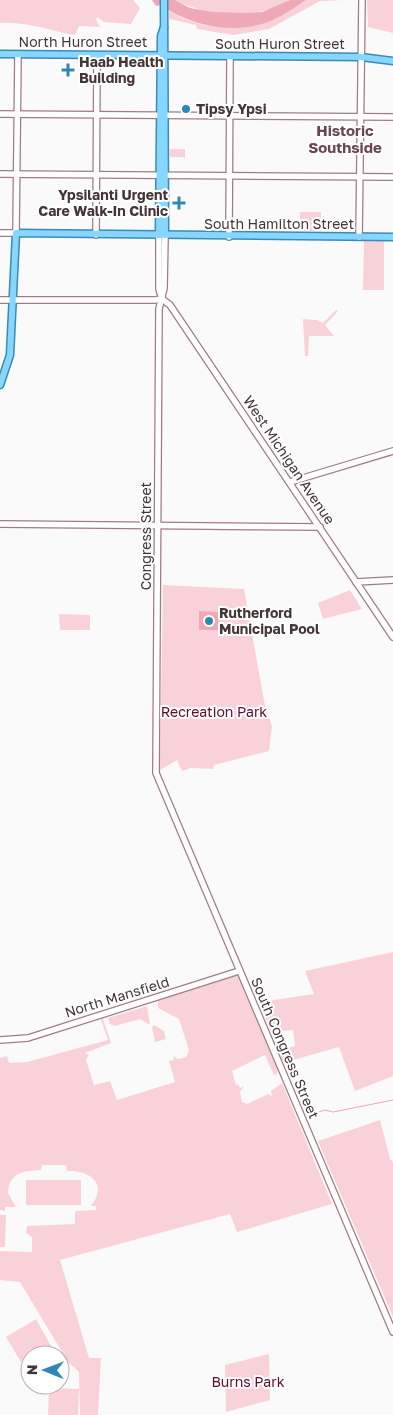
<svg xmlns="http://www.w3.org/2000/svg" width="393" height="1415" font-family="'Golos Text',sans-serif">
<style>
.green{fill:#f9d2d9}
.water{fill:#efa8b6}
.lines{fill:none;stroke-linecap:round;stroke-linejoin:round}
.stream{stroke:#efa8b6;stroke-width:1}
.secondary-casing{stroke:#a07c82;stroke-width:8}
.primary-casing{stroke:#3b8bb7;stroke-width:9}
.secondary{stroke:#fff;stroke-width:5.5}
.primary{stroke:#86d6fd;stroke-width:6}
.poi-dot{fill:#2f87b6;stroke:#fff;stroke-width:2}
.labels{text-anchor:middle;stroke-width:4;stroke-linejoin:round;paint-order:stroke}
.street-label{font-size:14px;fill:#443537;stroke:#fff}
.poi-label{font-size:14px;font-weight:bold;fill:#443537;stroke:#fff;text-anchor:start}
.park-label{font-size:14px;fill:#5e0b29;stroke:#fff}
.neighbourhood-label{font-size:15px;font-weight:bold;fill:#68474d;stroke:#fff}
</style>
<rect width="100%" height="100%" fill="#fafafa"/>
<!-- green -->
<g class="green">
<path d="M0,0h133l7,8 -9,16 -27,-2 -7,-5 -1,3 4,7 -21,-1 -4,9c-25,-4 -49,-14 -75,-12z"/>
<path d="M175,0h115c-34,20 -80,18 -115,0z"/>
<path d="M306,0h37l-23,1 -51,28 -36,6 -36,-6 -1,-4 -27,-6v-8c28,17 68,23 100,10 13,-5 25,-13 37,-21z"/>
<path d="M367,0h26v33l-25,-6z"/>
<path d="M170,149h15v10l-2,-2h-13z"/>
<rect x="300" y="212" width="21" height="19"/>
<path d="M364,241h20v49h-21z"/>
<path d="M336,310l2,1 -13,14 9,11h-25l-1,20h-3l-2,-37 14,1 6,3z"/>
<path d="M163,585l81,4 21,117 7,20 -3,25 -55,14 -1,4 -22,-1 -9,3 -5,-11 -17,10z"/>
<path d="M350,590l12,19 -39,10 -5,-16z"/>
<path d="M59,614l31,1v15h-30z"/>
<path d="M393,952v124l-38,15 -16,-44 -56,16 -5,-12 17,-5 -2,-16 -22,2 -11,-30 54,-8 -9,-23z"/>
<path d="M234,975l4,1 3,4 37,89 -2,6h-2l-9,-20 -33,16 4,14 2,-1 2,4 4,-2 -4,6 2,10 5,2 21,-10 4,2 -1,-5 11,-8 50,121 -95,28 -7,-18 -170,46 29,98h12l-3,57h-18l-1,-43 -11,-10 -48,-80 -20,-2v-29l32,1v-15l-6,-4 1,-7 48,-2v-13l21,-1v-4h-5c18,-23 -2,-36 -24,-35l-1,-6h-24l-1,5c-17,1 -32,2 -33,23l8,14h-11v4l-5,-1v-152l7,-2 2,7 18,-1 81,-22 -8,-23 2,-1 9,27 -26,10 4,2 -3,5 8,25 16,-4 7,19 58,-18 -6,-21 5,-1 -1,-4 5,3 8,-2 3,-7 -10,-31 -21,-11v-8z"/>
<path d="M147,1006l3,19 -10,-6 -25,7 -5,-2 -2,-6z"/>
<path d="M154,1025l10,6 2,8 -11,3 -3,-15z"/>
<path d="M380,1120l10,39 3,3v155l-75,-176z"/>
<rect x="26" y="1180" width="55" height="25"/>
<path d="M0,1215h6l-1,32h-5z"/>
<path d="M36,1319l20,36h-26v22l-24,-40z"/>
<path d="M269,1354l1,46 -44,12 -1,-47z"/>
<path d="M49,1388l30,1 -1,26h-30z"/>
</g>
<!-- water -->
<g class="water">
<path d="M152,0h23l15,8 23,4 34,1 15,-1 28,-12h16c-12,8 -25,17 -38,22 -37,13 -76,4 -108,-17l-4,1z"/>
<path d="M199,611l20,1 -1,18h-19z"/>
</g>
<g class="lines">
<!-- stream -->
<path class="stream" d="M315,1113l10,-3 8,2 60,-12"/>
<defs>
<g id="secondary">
<path d="M0,114l393,3"/>
<path d="M0,174l393,3"/>
<path d="M0,233h16l2,-179"/>
<path d="M96,235l1,-180"/>
<path d="M159,235v54l3,10 8,6 223,332"/>
<path d="M165,235l-1,53 -5,21 -3,464 237,559"/>
<path d="M229,237l1,-181"/>
<path d="M359,237l3,-237"/>
<path d="M0,300h155l7,-1"/>
<path d="M290,482l103,-31"/>
<path d="M0,524l320,3"/>
<path d="M356,582l37,-2"/>
<path d="M0,1040l28,-2 211,-67"/>
</g>
<g id="primary">
<path d="M164,0l1,235"/>
<path d="M0,54l361,3 32,4"/>
<path d="M159,235l2,-199 3,-9"/>
<path d="M0,385l10,-30 6,-122 377,4"/>
</g>
</defs>
<!-- secondary casing -->
<use href="#secondary" class="secondary-casing"/>
<!-- primary casing -->
<use href="#primary" class="primary-casing"/>
<!-- secondary -->
<use href="#secondary" class="secondary"/>
<!-- primary -->
<use href="#primary" class="primary"/>
</g>
<!-- markers -->
<g class="poi-dot">
<path d="M65.5 62.5h5v5h5v5h-5v5h-5v-5h-5v-5h5z"/>
<circle cx="186" cy="109" r="5"/>
<path d="M176.5 195.5h5v5h5v5h-5v5h-5v-5h-5v-5h5z"/>
<circle cx="209" cy="621" r="5"/>
</g>
<g class="labels">
<!-- street labels -->
<g class="street-label">
<text x="83" y="47">North Huron Street</text>
<text x="280" y="49">South Huron Street</text>
<text x="279" y="229">South Hamilton Street</text>
<text transform="translate(289 460) rotate(56)" y="5">West Michigan Avenue</text>
<text transform="translate(146 536) rotate(-90)" y="5">Congress Street</text>
<text transform="translate(117 997) rotate(-17)" y="5">North Mansfield</text>
<text transform="translate(285 1048) rotate(67)" y="5">South Congress Street</text>
</g>
<!-- poi labels -->
<g class="poi-label">
<text x="79" y="67">Haab Health<tspan x="79" dy="16">Building</tspan></text>
<text x="196" y="114">Tipsy Ypsi</text>
<text x="168" y="200" text-anchor="end">Ypsilanti Urgent<tspan x="168" dy="16">Care Walk-In Clinic</tspan></text>
<text x="219" y="618">Rutherford<tspan x="219" dy="16">Municipal Pool</tspan></text>
</g>
<!-- park labels -->
<g class="park-label">
<text x="214" y="717">Recreation Park</text>
<text x="248" y="1387">Burns Park</text>
</g>
<!-- neighbourhood labels -->
<g class="neighbourhood-label">
<text x="345" y="136">Historic<tspan x="345" dy="17">Southside</tspan></text>
</g>
</g>
<!-- north arrow -->
<g transform="translate(45 1370) rotate(271)"><circle r="24" fill="#ffffff" stroke="#b4aeaf"/>
<path d="M0-4L9 19L0 12L-9 19Z" fill="#2f87b6"/>
<text y="-8" font-size="14" font-weight="bold" text-anchor="middle" fill="#443537">N</text>
</g>
</svg>
